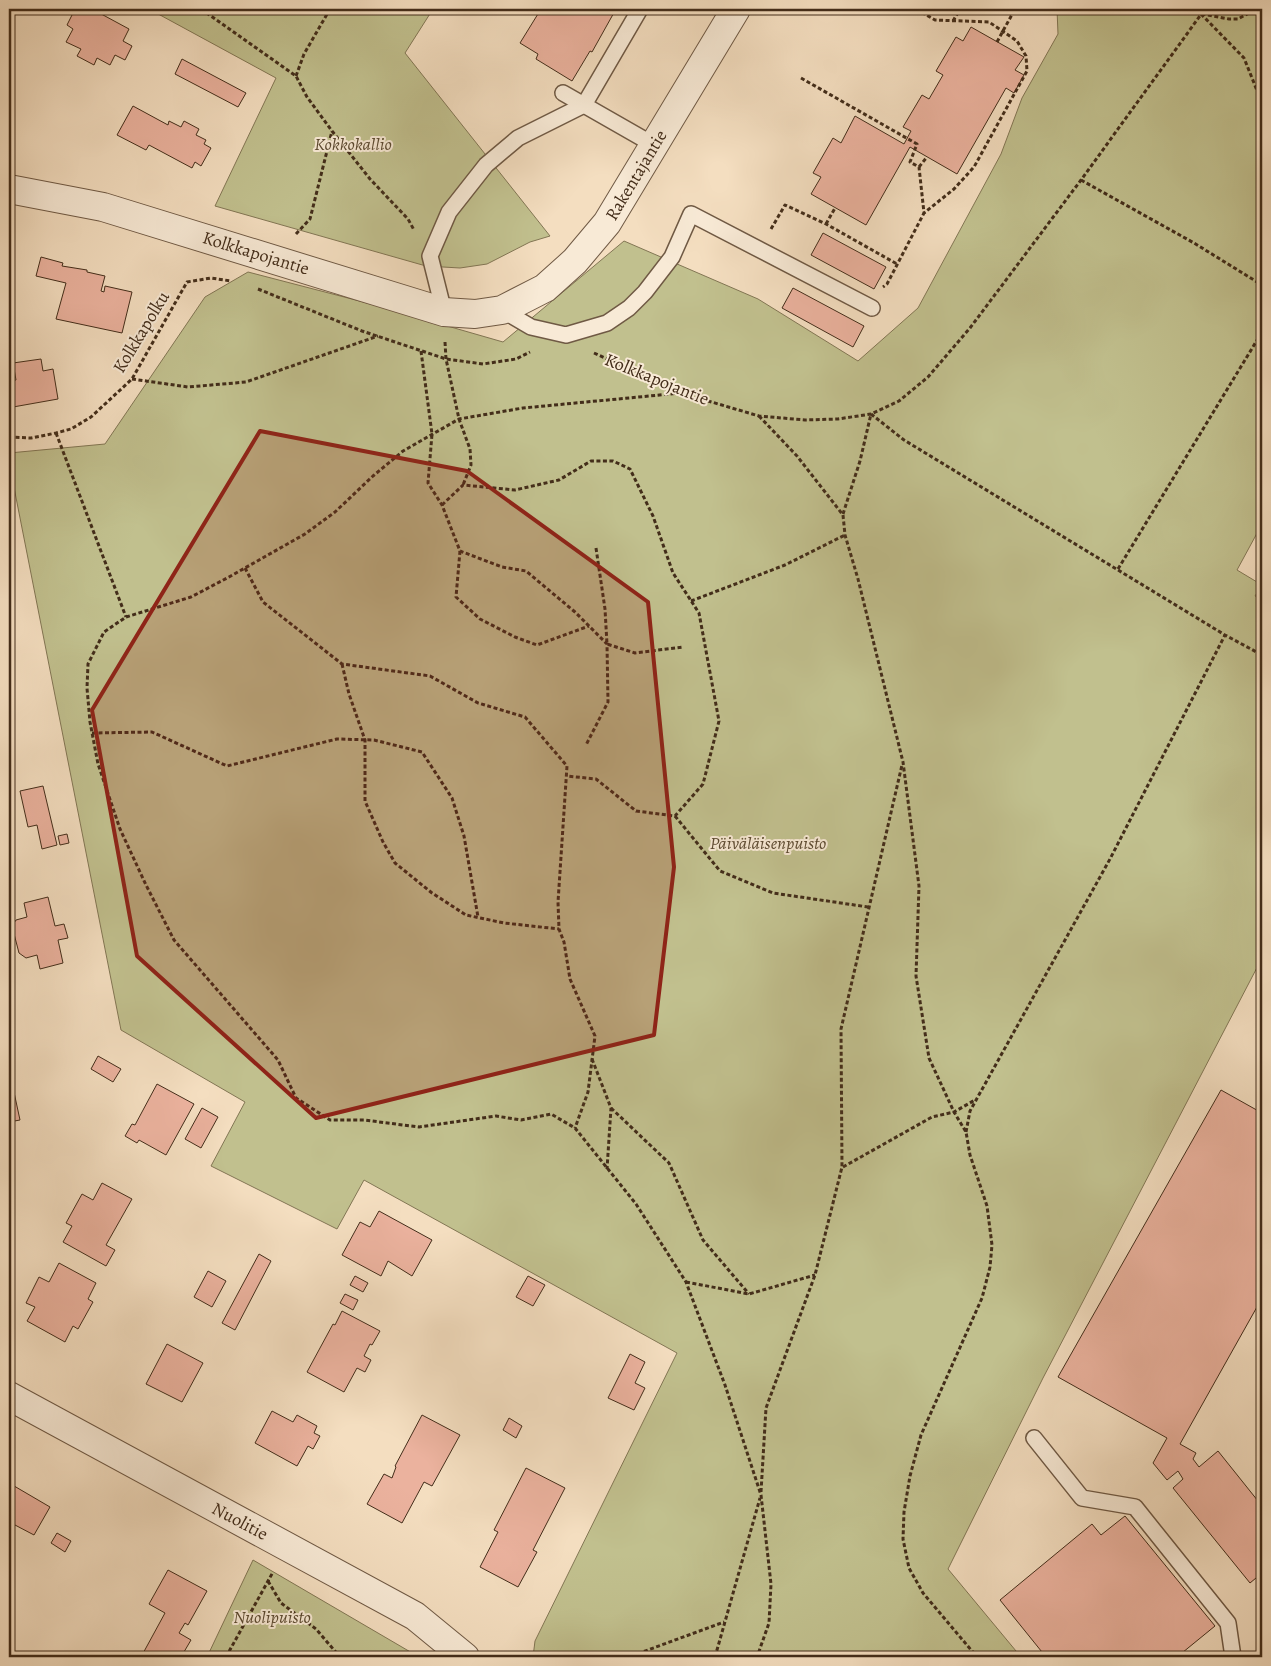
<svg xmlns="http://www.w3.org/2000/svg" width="1271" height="1666" font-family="Alegreya,serif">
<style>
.green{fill:#c1c08e;stroke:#827654}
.building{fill:#ebb29e;stroke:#432d1a}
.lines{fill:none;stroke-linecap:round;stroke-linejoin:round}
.service-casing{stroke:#6f5944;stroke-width:18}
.minor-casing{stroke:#6f5944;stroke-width:30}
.path{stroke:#432d1a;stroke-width:3;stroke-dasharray:4 2.5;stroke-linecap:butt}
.service{stroke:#f8ead6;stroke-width:15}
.minor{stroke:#f8ead6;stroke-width:28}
.marked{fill:#8f2418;fill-opacity:0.2;stroke:#8f2418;stroke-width:4;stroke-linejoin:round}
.labels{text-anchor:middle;stroke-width:4;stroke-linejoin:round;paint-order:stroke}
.park-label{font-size:18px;font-style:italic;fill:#5c4a31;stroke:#f8ead6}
.street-label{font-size:18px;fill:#432d1a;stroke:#f8ead6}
</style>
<rect width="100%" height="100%" fill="#f4dec0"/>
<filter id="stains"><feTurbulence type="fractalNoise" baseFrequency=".004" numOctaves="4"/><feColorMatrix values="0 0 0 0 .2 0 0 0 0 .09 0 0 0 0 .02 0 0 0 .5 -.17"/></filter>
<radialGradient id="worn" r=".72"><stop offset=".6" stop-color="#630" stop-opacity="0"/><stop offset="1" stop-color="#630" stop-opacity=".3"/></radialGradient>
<!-- green -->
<g class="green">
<path d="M149,9h284l-28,44 145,183 -20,6 -43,22 -27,4 -34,-2 -211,-60 61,-128z"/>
<path d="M1057,9h205v515l-25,46 25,15 -7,11 7,4v358l-219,420 -95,191 73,88h-488l2,-16 142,-288 -313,-173 -27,49 -126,-63 34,-64 -124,-72 -112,-568v-9l96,-9 100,-147 43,-25 123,32 132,38 121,-101 134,58 100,62 60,-53 83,-154 21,-56 36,-64z"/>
<path d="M253,1560l166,97h1h-213z"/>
</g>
<!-- building -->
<g class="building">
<path d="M75,9h17l37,20 -6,12 9,5 -7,14 -10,-5 -5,10 -13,-7 -3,7 -17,-9 4,-7 -15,-7 7,-13 -6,-4z"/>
<path d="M541,9h75l-24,43 -2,-1 -18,30 -36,-22 2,-5 -18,-11z"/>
<path d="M971,27l53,30 -9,13 9,5 -10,18 -8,-5 -49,86 -47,-27 -44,78 -55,-31 10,-17 -8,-4 20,-35 8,5 14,-27 49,28 7,-13 -8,-4 19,-32 7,4 14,-24 -7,-4 20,-34 7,4z"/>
<path d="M182,59l64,34 -8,14 -63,-33z"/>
<path d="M133,106l35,19 1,-4 12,6 3,-6 15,8 -3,6 10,5 -2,4 7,4 -10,18 -6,-4 -3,6 -43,-23 -3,5 -29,-15z"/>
<path d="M823,233l63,34 -12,22 -63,-34z"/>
<path d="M41,257l22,6 -1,3 25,4v2l18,4 -4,15 3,1 1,-6 27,6 -10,41 -66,-14 10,-36 -30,-7z"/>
<path d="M793,288l71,38 -11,21 -71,-39z"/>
<path d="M41,359l2,12 10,-2 5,30 -45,8 -4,-26 7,-1 -3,-17z"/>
<path d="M43,786l14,59 -15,4 -5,-24 -9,2 -8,-36z"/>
<path d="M67,834l2,9 -9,2 -2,-9z"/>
<path d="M48,897l7,29 9,-2 4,14 -10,2 5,23 -23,6 -3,-14 -11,3 -7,-5 -7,-27 4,-6 11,-3 -3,-14z"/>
<path d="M98,1056l23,13 -8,13 -22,-13z"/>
<path d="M9,1069l11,51 -11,2z"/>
<path d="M157,1084l37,20 -28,51 -27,-15 -2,3 -12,-7 7,-12 3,1z"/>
<path d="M1221,1090l41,23v185l-82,146 16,9 -3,6 6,8 19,-16 44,55v67l-12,10 -77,-95 10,-9 -5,-8 -11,9 -14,-17 14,-25 -109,-61z"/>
<path d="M202,1108l16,9 -17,31 -16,-9z"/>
<path d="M102,1183l30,16 -26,46 9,5 -9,16 -43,-24 9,-16 -6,-3 16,-29 11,6z"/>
<path d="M379,1211l53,29 -20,36 -24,-15 -7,15 -39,-21 18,-33 10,5z"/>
<path d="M259,1254l12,7 -36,69 -13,-7z"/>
<path d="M59,1263l37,20 -8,16 5,3 -15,27 -5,-3 -8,16 -38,-21 8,-14 -9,-4 13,-26 10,5z"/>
<path d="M208,1271l18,10 -14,26 -18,-10z"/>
<path d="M355,1276l13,7 -5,9 -13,-7z"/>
<path d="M528,1276l17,9 -12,21 -17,-9z"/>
<path d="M345,1294l13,6 -5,10 -13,-7z"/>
<path d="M342,1311l38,20 -8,14 -2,-1 -6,12 7,4 -6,12 -8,-4 -13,24 -37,-20 26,-48 2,1z"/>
<path d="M167,1344l36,19 -21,39 -36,-18z"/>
<path d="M630,1354l15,8 -10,21 10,5 -11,22 -26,-12z"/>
<path d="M272,1411l21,11 4,-7 20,11 -3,7 6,3 -7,13 -5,-3 -11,20 -42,-23z"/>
<path d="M422,1415l38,20 -28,51 -8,-4 -22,41 -35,-19 17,-30 8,4 4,-11 -1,-1z"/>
<path d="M509,1418l13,8 -6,12 -13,-8z"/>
<path d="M526,1468l39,20 -32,62 4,2 -19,35 -38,-20 18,-35 -4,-2z"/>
<path d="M9,1483l41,24 -16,28 -19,-10 -3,4 -3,-1z"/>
<path d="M1125,1516l90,110 -38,31h-131l-46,-57 92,-76 9,11z"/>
<path d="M57,1533l14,8 -6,11 -14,-9z"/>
<path d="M168,1570l39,21 -19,34 -3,-2 -6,10 12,7 -10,17h-40l24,-44 -16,-9z"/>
</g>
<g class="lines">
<defs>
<g id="service">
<path d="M563,93l91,52"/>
<path d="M502,310l29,17 35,8 41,-12 22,-15 16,-16 27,-35 19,-43 181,94"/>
<path d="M444,312l-14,-56 19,-44 37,-47 32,-27 66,-33 56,-96"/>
<path d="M1034,1438l48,60 53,9 93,116 5,34"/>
</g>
<g id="minor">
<path d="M9,189l94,18 341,105 31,2 27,-4 43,-22 30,-27 32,-38 129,-214"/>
<path d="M9,1396l406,220 50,41"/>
</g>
</defs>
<!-- service casing -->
<use href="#service" class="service-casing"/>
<!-- minor casing -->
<use href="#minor" class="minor-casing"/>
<!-- path -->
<g class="path">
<path d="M201,9l95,67 11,21 25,34 38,48 38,40 6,11"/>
<path d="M916,9l19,11 54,2 28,19 9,15 1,15 -53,96 -20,22 -30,24"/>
<path d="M1176,9l53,10h9l18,-10"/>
<path d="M1201,14l43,44 18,45"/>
<path d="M953,21l7,-12"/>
<path d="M997,42l18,-33h-1"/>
<path d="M296,76l8,-22 26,-45"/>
<path d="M801,78l116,66 -7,18 9,5 5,46 -37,71 -4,3"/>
<path d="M919,167l8,-10"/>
<path d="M1081,180l113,63 68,42"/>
<path d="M826,224l9,-16"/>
<path d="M771,229l14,-24 41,19 71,40"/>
<path d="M296,234l14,-15 22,-88"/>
<path d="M258,289l104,42 84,28 37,5 33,-5 14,-7"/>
<path d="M445,342l1,17 13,60 11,30 1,16 -8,20"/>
<path d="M421,351l11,83 -4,49 14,22 18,46 42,16 24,4 49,41 32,32 1,58 -22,43"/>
<path d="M594,353l87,40 78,23 46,4 33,-1 33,-5 28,-13 29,-24 42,-49 111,-148 124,-171"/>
<path d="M132,379l56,8 58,-5 132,-46"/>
<path d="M681,393l-158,15 -64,11 -56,32 -30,25 -38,36 -30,22 -76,43 -38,20 -65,20 -22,15 -16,32 -1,24 3,34 8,42 22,65 26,56 28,55 104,120 18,38 34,22h34l55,7 77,-11 25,4 30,-6 24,14 61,76 50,78 39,103 36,110 10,89 -2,39 -12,34"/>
<path d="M871,414l33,26 321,195 37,20"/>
<path d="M759,416l38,40 46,59 2,20 13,44 45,183 16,124 -3,90 13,82 25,54 12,20 4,23 17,51 5,39 -2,22 -8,31 -61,137 -11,41 -6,36 -1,27 6,29 14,25 54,64"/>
<path d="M56,433l70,184"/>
<path d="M9,437l22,1 25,-5 15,-4 20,-12 41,-38 55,-97 24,-4 20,3"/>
<path d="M442,505l21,-20 52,5 44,-10 32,-19h22l17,8 23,47 20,57 26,40 20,108 -16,63 -28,32 -39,-5 -40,-32 -29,-3"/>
<path d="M843,514l17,-53 11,-47"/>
<path d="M596,548l9,61 2,35 28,9 48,-6"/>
<path d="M460,551l-4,46 24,22 35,18 22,8 52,-19"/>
<path d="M245,568l18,34 79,62 88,12 48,27 47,14 42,49 -9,136 1,27 5,13 6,37 25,57 -7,56 -13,36"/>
<path d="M1118,569l144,-237"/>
<path d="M691,601l94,-36 60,-30"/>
<path d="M342,664l7,30 16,46v61l18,41 12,21 37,30 34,22 38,8 55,6"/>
<path d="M92,733l60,-1 75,34 110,-27 37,1 48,12 30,46 12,38 14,81"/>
<path d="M675,816l45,55 53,22 95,14"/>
<path d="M592,1059l19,49 -4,61"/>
<path d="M611,1108l58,55 34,77 46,54"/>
<path d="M966,1132l4,-21 140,-252 115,-224"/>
<path d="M843,1167l89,-50 22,-5 21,-12"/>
<path d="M686,1282l63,12 66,-19"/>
<path d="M761,1492l5,-84 49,-133 27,-108 -1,-138 61,-264"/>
<path d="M268,1581l13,22 35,26 24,28"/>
<path d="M226,1657l47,-85"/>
<path d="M547,1657l90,-3 87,-32"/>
<path d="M715,1657l45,-159"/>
</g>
<!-- service -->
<use href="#service" class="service"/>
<!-- minor -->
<use href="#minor" class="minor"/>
</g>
<!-- marked area -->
<path class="marked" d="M260,431l207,40 181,131 26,265 -20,168 -338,83 -179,-162 -45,-246z"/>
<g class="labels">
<!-- park labels -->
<g class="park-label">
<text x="353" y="150">Kokkokallio</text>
<text x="768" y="849">Päiväläisenpuisto</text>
<text x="272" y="1623">Nuolipuisto</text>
</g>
<!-- street labels -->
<g class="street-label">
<text transform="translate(636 175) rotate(-59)" y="6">Rakentajantie</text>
<text transform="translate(256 253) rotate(17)" y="6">Kolkkapojantie</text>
<text transform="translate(141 332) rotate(-59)" y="6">Kolkkapolku</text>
<text transform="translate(657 379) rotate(22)" y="6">Kolkkapojantie</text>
<text transform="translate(240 1521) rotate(28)" y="6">Nuolitie</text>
</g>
</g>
<!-- margin -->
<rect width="1271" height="1666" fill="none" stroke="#f4dec0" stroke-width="30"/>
<rect x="10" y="10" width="1251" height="1646" fill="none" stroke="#432d1a" stroke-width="2.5"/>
<rect x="15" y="15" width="1241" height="1636" fill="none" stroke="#432d1a"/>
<rect width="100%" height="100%" filter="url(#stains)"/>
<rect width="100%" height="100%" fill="url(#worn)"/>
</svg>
